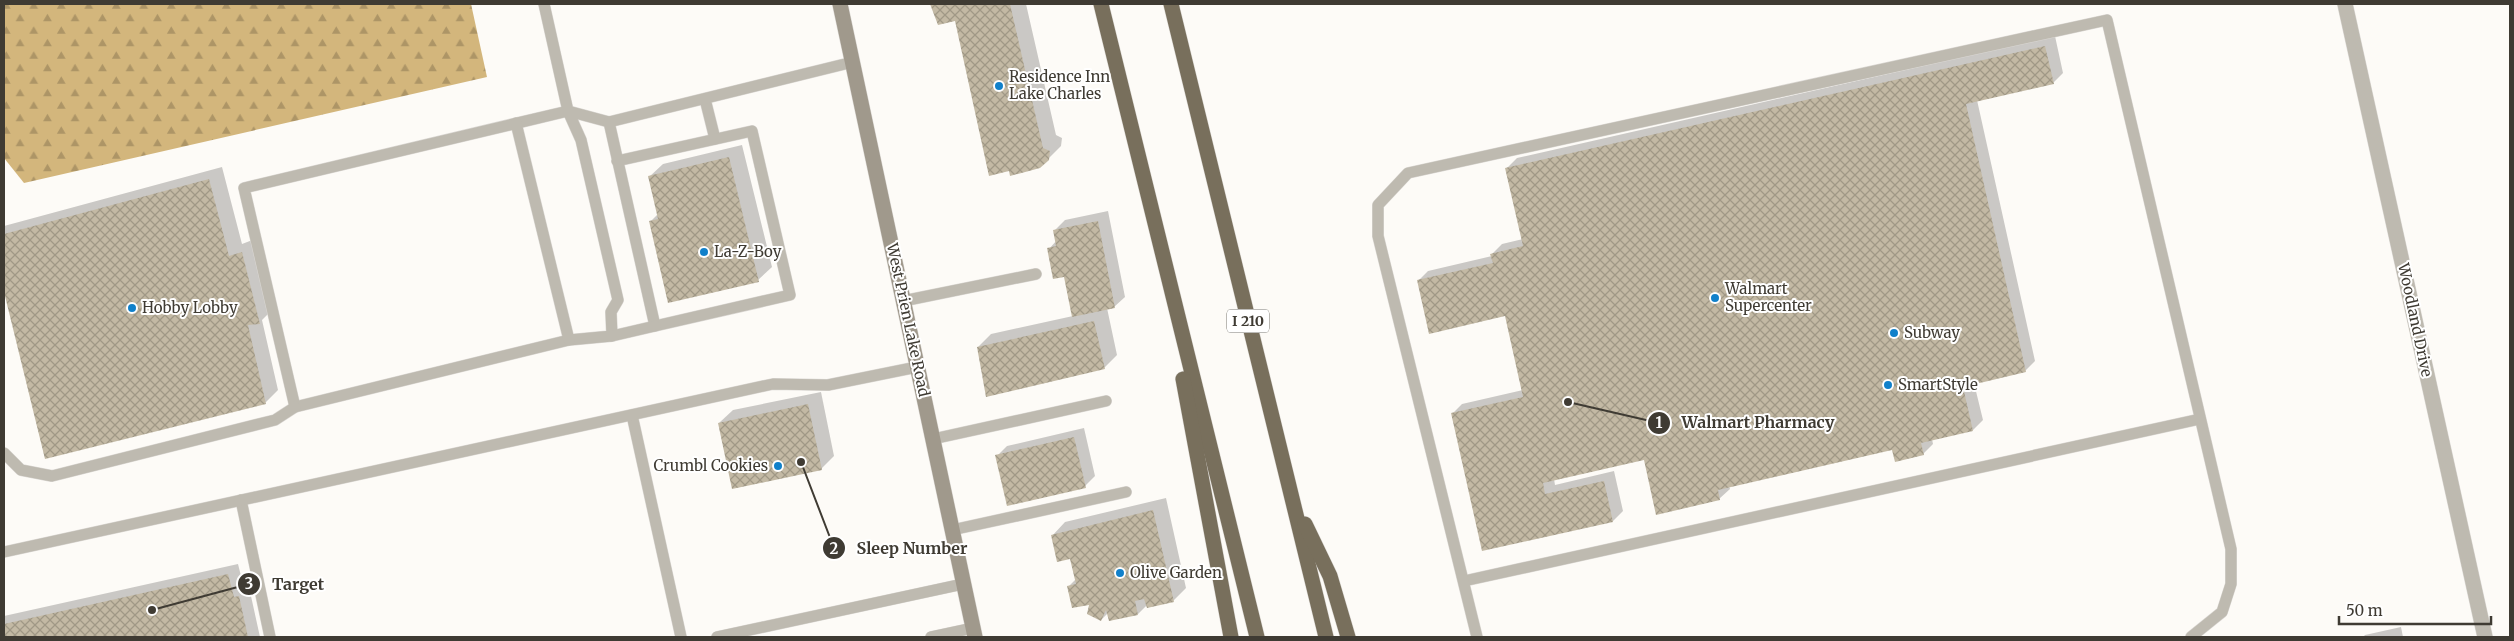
<svg xmlns="http://www.w3.org/2000/svg" width="2514" height="641" font-family="Merriweather,serif">
<style>
.forest{fill:url(#forest-firs)}
.shadow{fill:#0003}
.building{fill:url(#building-cross-hatch)}
.lines{fill:none;stroke-linecap:round;stroke-linejoin:round}
.lane-casing{stroke:#dbd8d4;stroke-width:12}
.street-casing{stroke:#dbd8d4;stroke-width:16}
.secondary-casing{stroke:#dbd8d4;stroke-width:16}
.highway-casing{stroke:#dbd8d4;stroke-width:16}
.lane{stroke:#bebab0;stroke-width:11}
.street{stroke:#bebab0;stroke-width:15}
.secondary{stroke:#a0998c;stroke-width:15}
.highway{stroke:#786f5c;stroke-width:15}
.poi-dot{fill:#1080ca;stroke:#fff;stroke-width:2}
.labels{text-anchor:middle;stroke-width:4;stroke-linejoin:round;paint-order:stroke}
.shield{fill:#fff;stroke:#797670;stroke-width:1}
.shield-label{font-size:14px;font-weight:bold;fill:#3f3b33}
.poi-label{font-size:15px;fill:#3f3b33;stroke:#fff;text-anchor:start}
.street-label{font-size:15px;fill:#3f3b33;stroke:#fff}
.leader{fill:none;stroke:#3f3b33;stroke-width:2}
.callout-dot{fill:#3f3b33;stroke:#fff;stroke-width:2}
.mark-label{font-size:15px;text-anchor:middle;font-weight:bold;fill:#fff}
.callout-label{font-size:16px;text-anchor:middle;font-weight:bold;fill:#3f3b33;stroke:#fff;stroke-width:4;stroke-linejoin:round;paint-order:stroke}
</style>
<defs>
<pattern id="forest-firs" width="22" height="20" patternUnits="userSpaceOnUse" patternTransform="scale(1.25)"><rect width="22" height="20" fill="#d3b67c"/><path d="M5 1l3.5 6h-7zM16 11l3.5 6h-7z" fill="#ad9566"/></pattern>
<pattern id="building-cross-hatch" width="8" height="8" patternUnits="userSpaceOnUse" patternTransform="scale(1.25)"><rect width="8" height="8" fill="#c3b9a4"/><path d="M0 0l8 8M0 8l8-8" fill="none" stroke="#a09886"/></pattern>
</defs>
<rect width="100%" height="100%" fill="#fdfbf7"/>
<!-- forest -->
<path class="forest" d="M4,4h467l16,73 -463,106 -20,-25z"/>
<!-- shadow -->
<g class="shadow">
<path d="M931,4h95l30,131 6,3 -1,8 -21,21 -84,-147 -17,3z"/>
<path d="M2055,36l8,37 -10,10 -76,17 58,261 -10,10 -51,12 9,37 -10,10 -41,9 1,5 -10,10 -30,-5 -164,37 1,3 -11,10 -74,-41 -91,21 1,6 59,-14 9,40 -10,10 -130,29 -31,-136 10,-10 61,-14 -17,-75 -88,-34 10,-10 64,-15v-2l10,-10 21,-5 -16,-71 10,-10z"/>
<path d="M742,145l30,122 -14,13 -108,-58 8,-8 -9,-37 14,-13z"/>
<path d="M222,167l20,77 13,-5 18,70 -11,11 16,70 -13,13 -220,54 -41,-170v-61z"/>
<path d="M1108,211l17,86 -11,10 -7,1 10,47 -13,13 -126,-21 13,-13 82,-18 -8,-41 -16,-26 8,-9 -2,-10 10,-10z"/>
<path d="M821,392l13,64 -13,13 -102,-46 14,-13z"/>
<path d="M1084,428l11,48 -10,10 -88,-30 10,-10z"/>
<path d="M1166,498l20,90 -13,13 -26,4 -9,9 -30,-1 -7,7 -10,-17 -22,-17 7,-7 -5,-22 -19,-21 13,-14z"/>
<path d="M238,564l6,24 5,-1 11,50h-256v-21z"/>
<path d="M2401,627l2,10h-40l2,-2z"/>
</g>
<!-- building -->
<g class="building">
<path d="M930,4h80l33,144 7,3 -1,9 -9,8 -30,8 -1,-5 -20,5 -34,-155 -17,4z"/>
<path d="M2045,46l9,38 -88,20 60,268 -63,15 10,44 -52,12 3,12 -29,7 -3,-12 -174,40 2,10 -64,15 -12,-55 -101,23 2,11 59,-13 9,41 -131,29 -31,-138 72,-16 -18,-81 -76,18 -12,-54 76,-17 -3,-9 33,-8 -18,-78z"/>
<path d="M729,157l30,125 -91,21 -19,-82 9,-2 -10,-43z"/>
<path d="M209,179l20,77 13,-4 18,72 -12,1 18,79 -221,55 -41,-167v-58z"/>
<path d="M1098,221l17,87 -43,9 -8,-40 -11,2 -6,-31 9,-2 -3,-16z"/>
<path d="M1094,321l11,48 -119,28 -9,-50z"/>
<path d="M808,404l14,66 -90,19 -14,-66z"/>
<path d="M1074,437l12,51 -79,18 -12,-51z"/>
<path d="M1153,510l21,92 -27,6 -3,-9 -9,2 3,14 -29,6 -3,-11 -5,11 -14,-7 2,-9 -17,3 -5,-22 9,-2 -6,-25 -13,3 -6,-27z"/>
<path d="M228,574l6,23 5,-1 9,41h-244v-13z"/>
</g>
<g class="lines">
<defs>
<g id="lane">
<path d="M544,4l24,107 13,29 37,160 -7,12 1,24 -43,4 -274,67 -51,-219 324,-77 41,11"/>
<path d="M705,99l10,40"/>
<path d="M516,123l53,217"/>
<path d="M617,161l135,-30 38,164 -135,31 -46,-204 244,-60"/>
<path d="M903,301l133,-27"/>
<path d="M612,336l43,-10"/>
<path d="M632,415l49,222"/>
<path d="M933,439l173,-38"/>
<path d="M4,453l17,17 31,6 223,-56 20,-13"/>
<path d="M241,500l29,137"/>
<path d="M952,530l174,-38"/>
<path d="M4,552l769,-168 55,1 89,-18"/>
<path d="M1464,581l736,-162"/>
<path d="M717,637l246,-53"/>
<path d="M931,637l42,-9"/>
<path d="M1477,637l-99,-401v-31l30,-32 699,-153 124,529v35l-9,28 -31,25"/>
</g>
<path id="street" d="M2345,4l140,633"/>
<path id="secondary" d="M840,4l135,633"/>
<g id="highway">
<path d="M1101,4l156,633"/>
<path d="M1171,4l155,633"/>
<path d="M1183,379l48,258"/>
<path d="M1305,524l25,52 18,61"/>
</g>
</defs>
<!-- lane casing -->
<use href="#lane" class="lane-casing"/>
<!-- street casing -->
<use href="#street" class="street-casing"/>
<!-- secondary casing -->
<use href="#secondary" class="secondary-casing"/>
<!-- highway casing -->
<use href="#highway" class="highway-casing"/>
<!-- lane -->
<use href="#lane" class="lane"/>
<!-- street -->
<use href="#street" class="street"/>
<!-- secondary -->
<use href="#secondary" class="secondary"/>
<!-- highway -->
<use href="#highway" class="highway"/>
</g>
<!-- markers -->
<g class="poi-dot">
<circle cx="999" cy="86" r="5"/>
<circle cx="704" cy="252" r="5"/>
<circle cx="1715" cy="298" r="5"/>
<circle cx="132" cy="308" r="5"/>
<circle cx="1894" cy="333" r="5"/>
<circle cx="1888" cy="385" r="5"/>
<circle cx="778" cy="466" r="5"/>
<circle cx="1120" cy="573" r="5"/>
</g>
<g class="labels">
<!-- shield labels -->
<rect class="shield" x="1227" y="309.5" width="42" height="23" rx="4"/>
<g class="shield-label">
<text x="1248" y="326">I 210</text>
</g>
<!-- poi labels -->
<g class="poi-label">
<text x="1009" y="82">Residence Inn<tspan x="1009" dy="17">Lake Charles</tspan></text>
<text x="714" y="257">La-Z-Boy</text>
<text x="1725" y="294">Walmart<tspan x="1725" dy="17">Supercenter</tspan></text>
<text x="142" y="313">Hobby Lobby</text>
<text x="1904" y="338">Subway</text>
<text x="1898" y="390">SmartStyle</text>
<text x="768" y="471" text-anchor="end">Crumbl Cookies</text>
<text x="1130" y="578">Olive Garden</text>
</g>
<!-- street labels -->
<g class="street-label">
<text transform="translate(908 320) rotate(78)" y="5">West Prien Lake Road</text>
<text transform="translate(2415 320) rotate(78)" y="5">Woodland Drive</text>
</g>
</g>
<!-- callouts -->
<path class="leader" d="M1568 402L1659 423M801 462L834 548M152 610L249 584"/>
<g class="callout-dot">
<circle cx="1568" cy="402" r="5"/>
<circle cx="801" cy="462" r="5"/>
<circle cx="152" cy="610" r="5"/>
<circle cx="1659" cy="423" r="12"/>
<circle cx="834" cy="548" r="12"/>
<circle cx="249" cy="584" r="12"/>
</g>
<g class="mark-label">
<text x="1659" y="428">1</text>
<text x="834" y="554">2</text>
<text x="249" y="589">3</text>
</g>
<g class="callout-label">
<text x="1758" y="428">Walmart Pharmacy</text>
<text x="912" y="554">Sleep Number</text>
<text x="298" y="590">Target</text>
</g>
<!-- border -->
<rect width="2514" height="641" fill="none" stroke="#3f3b33" stroke-width="10"/>
<!-- scale -->
<path d="M2339 616v8h152v-8" fill="none" stroke="#3f3b33" stroke-width="2.5"/>
<text x="2346" y="616" font-size="15" fill="#3f3b33" stroke="#ffffff" stroke-width="4" paint-order="stroke">50 m</text>
</svg>
